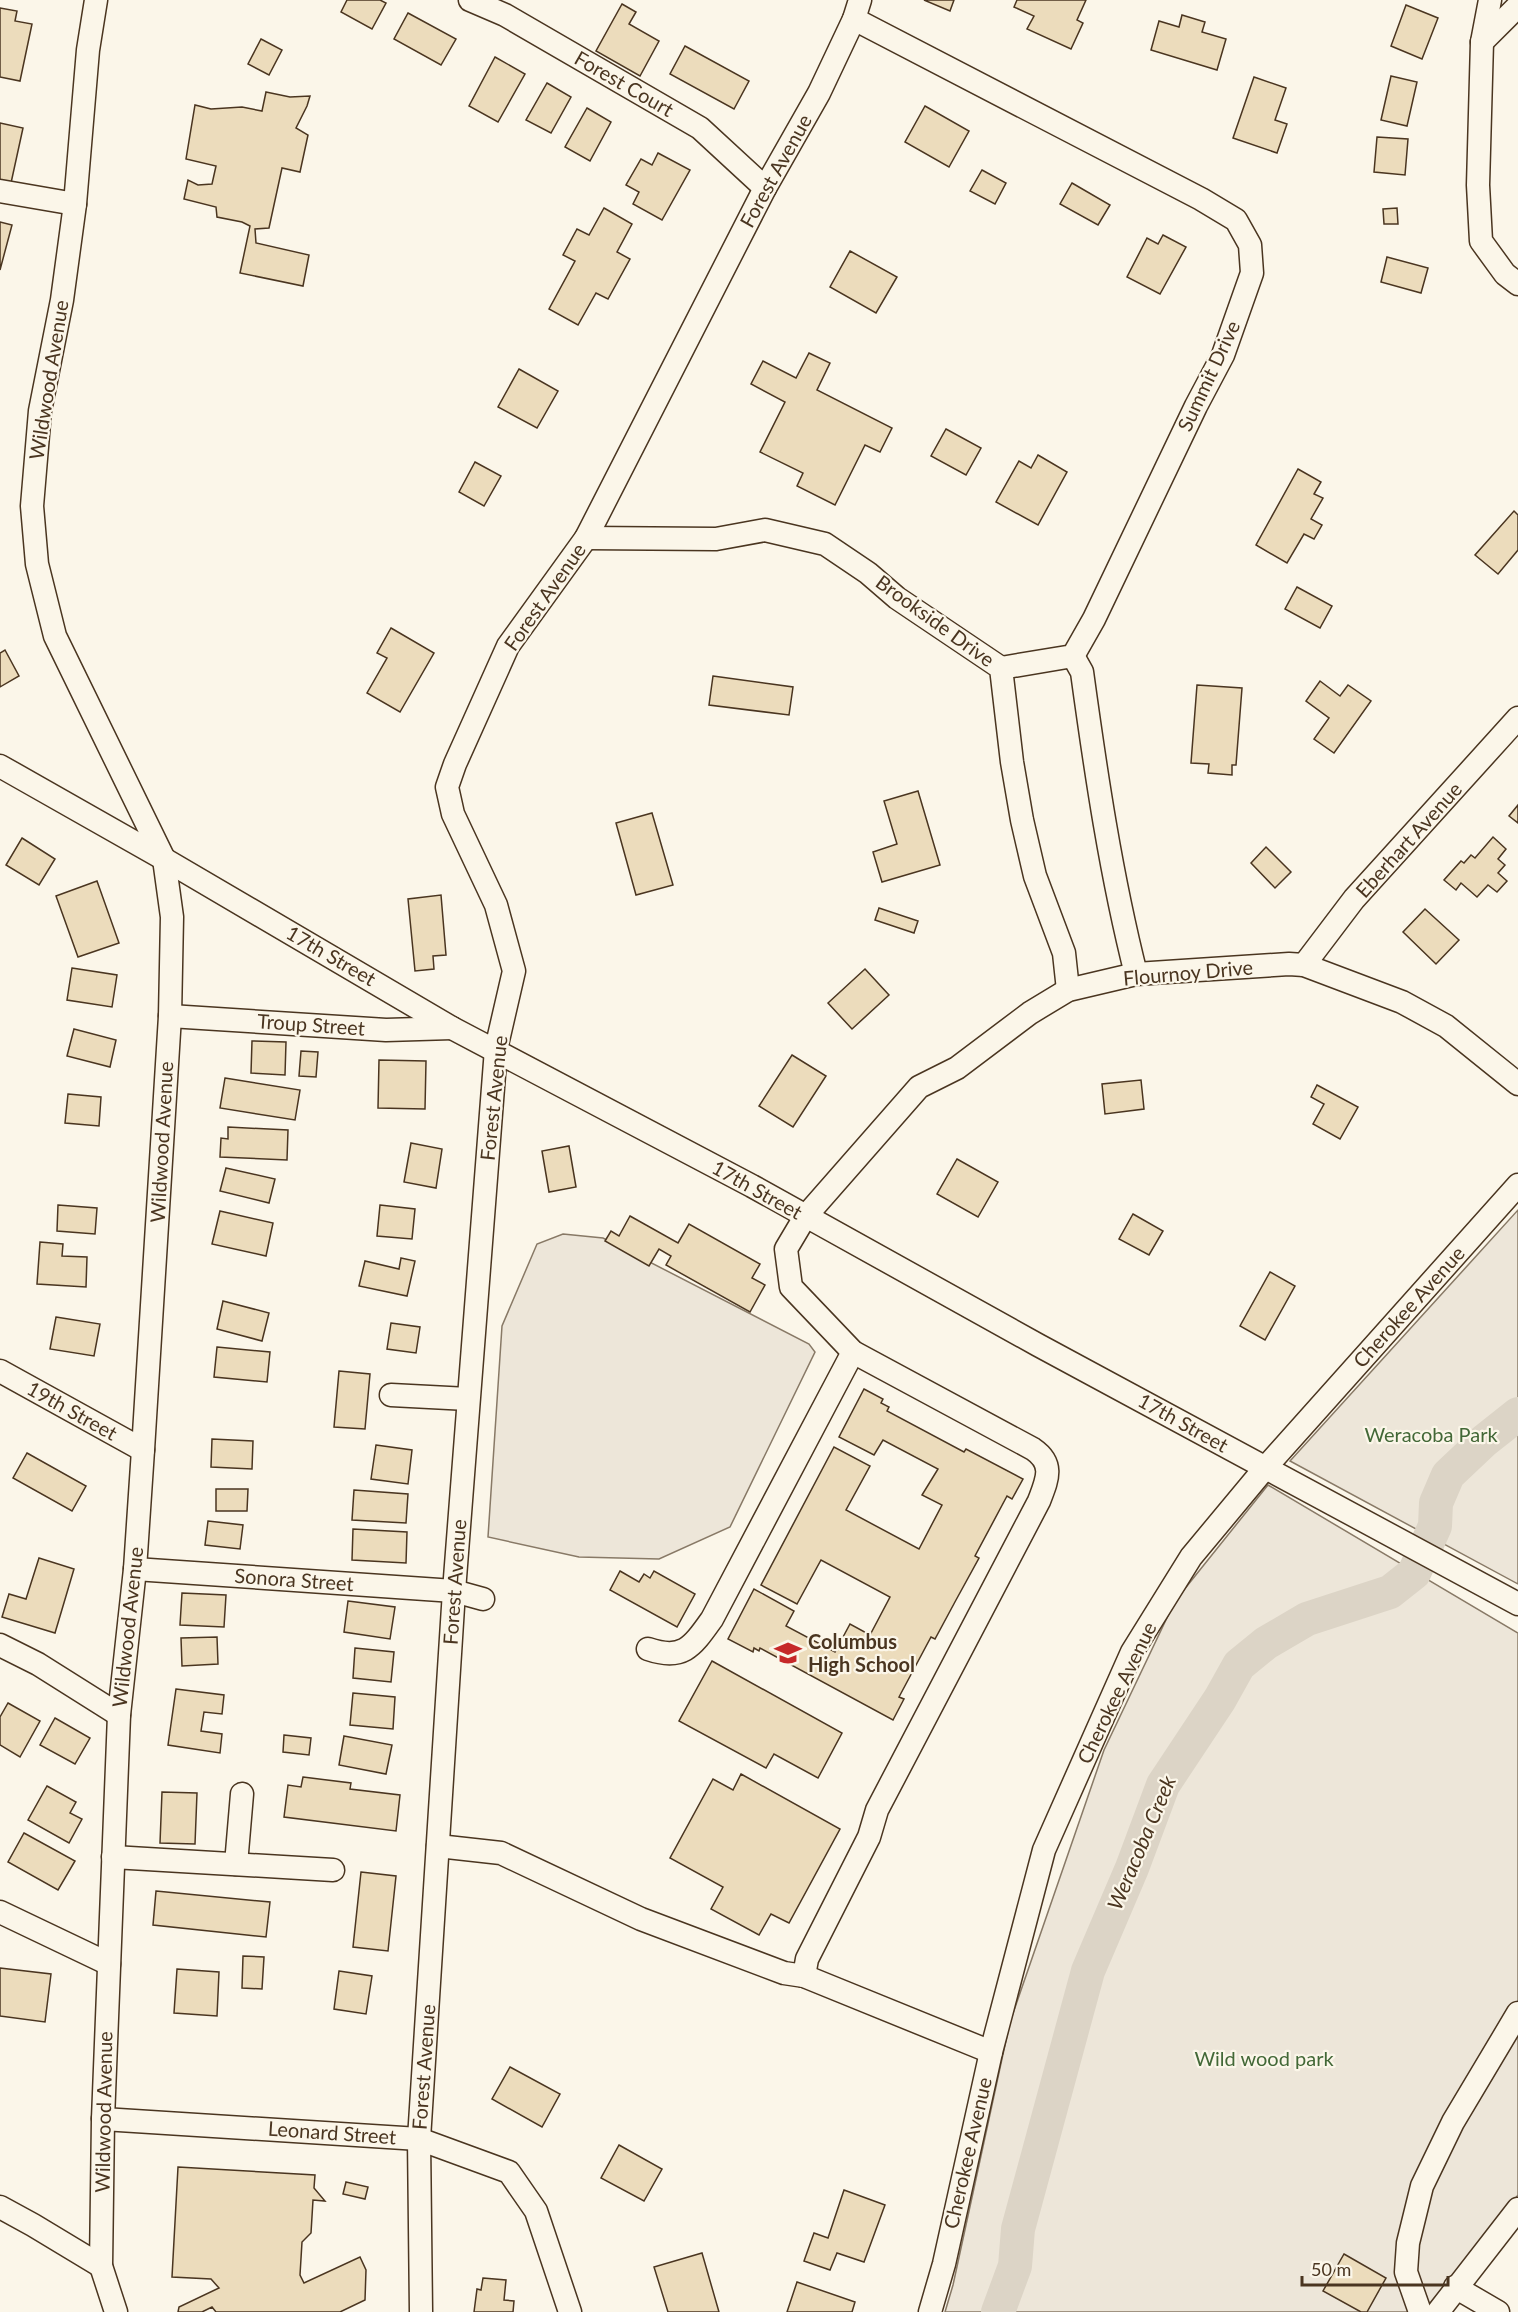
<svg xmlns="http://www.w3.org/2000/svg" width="1518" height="2312" font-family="Lato,sans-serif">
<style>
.green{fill:#ede6d9;stroke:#887966;stroke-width:1.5}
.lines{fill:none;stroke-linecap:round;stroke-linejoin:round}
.river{stroke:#dcd4c6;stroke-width:34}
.building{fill:#ecdcbc;stroke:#4a3520;stroke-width:1.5}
.minor-casing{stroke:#4a3520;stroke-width:25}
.minor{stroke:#fbf6e9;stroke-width:22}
.labels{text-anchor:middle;stroke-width:4.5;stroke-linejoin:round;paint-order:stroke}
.street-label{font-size:20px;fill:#4a3520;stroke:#fbf6e9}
.park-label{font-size:20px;fill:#436837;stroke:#fbf6e9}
.poi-label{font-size:20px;font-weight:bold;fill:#4a3520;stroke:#fbf6e9;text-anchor:start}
.water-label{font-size:21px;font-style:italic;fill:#4a3520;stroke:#fbf6e9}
</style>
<rect width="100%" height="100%" fill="#fbf6e9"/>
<!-- green -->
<g class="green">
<path d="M1518,1210v374l-228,-123z"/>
<path d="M563,1234l40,4 206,106 6,8 -85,175 -71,32 -80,-2 -91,-20 14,-211 35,-82z"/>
<path d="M1268,1485l250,148v562l-89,117h-484l8,-27 57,-263 94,-272 71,-149z"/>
</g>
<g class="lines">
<!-- river -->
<path class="river" d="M998,2312l17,-46 3,-37 70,-258 44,-103 31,-83 57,-86 19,-34 27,-22 41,-24 83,-27 24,-19 21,-47 1,-23 12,-28 36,-34 34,-27"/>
</g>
<!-- building -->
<g class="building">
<path d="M347,0h33l6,3 -14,26 -31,-17z"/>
<path d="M924,0h30l-4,11z"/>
<path d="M1017,0h69l-9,20 6,3 -12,26 -44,-20 7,-13 -20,-9z"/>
<path d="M622,4l14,8 -7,12 30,17 -19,35 -44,-25z"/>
<path d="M1406,5l32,13 -16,41 -31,-13z"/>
<path d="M0,8l17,3 -2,10 17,3 -12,57 -20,-4z"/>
<path d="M408,13l48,26 -15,26 -47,-26z"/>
<path d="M1182,15l23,7 -3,10 24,7 -9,31 -66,-20 8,-29 20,6z"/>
<path d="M261,39l21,11 -13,25 -21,-11z"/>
<path d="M685,46l64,35 -15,28 -64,-35z"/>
<path d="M495,57l30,17 -27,48 -29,-16z"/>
<path d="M1391,76l26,6 -10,44 -26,-6z"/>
<path d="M1254,77l32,11 -11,32 12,4 -10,29 -44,-15z"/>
<path d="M547,83l24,14 -20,36 -25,-13z"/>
<path d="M266,92l24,5 20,-1 -3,10 -11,22 12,7 -8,37 -18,-4 -13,60 -14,1 1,14 53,12 -6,31 -63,-13 10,-47 -8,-4 -25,-5 -1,-10 -32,-8 4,-19 10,5 14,-1 4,-18 -30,-7 9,-54 16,4 31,-2 20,4z"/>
<path d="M925,106l44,25 -20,36 -44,-25z"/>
<path d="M587,108l24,14 -21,39 -25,-14z"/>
<path d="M0,123l23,5 -12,55 -11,-3z"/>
<path d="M1377,137l31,2 -3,36 -31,-3z"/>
<path d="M658,153l32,17 -28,50 -29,-16 6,-12 -13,-7 15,-26 11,6z"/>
<path d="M982,170l24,13 -11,21 -25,-13z"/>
<path d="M1072,183l38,22 -12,20 -38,-21z"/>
<path d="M604,208l28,16 -15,28 13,7 -22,40 -12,-6 -18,32 -29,-16 26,-48 -12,-6 14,-26 12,6z"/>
<path d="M1397,208l1,16h-14l-1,-15z"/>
<path d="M0,222l12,3 -12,45z"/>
<path d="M1163,235l23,12 -26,47 -33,-17 20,-39 11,6z"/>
<path d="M850,251l47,26 -21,36 -46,-26z"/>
<path d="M1387,257l41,11 -7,25 -40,-11z"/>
<path d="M809,353l21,10 -13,27 75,38 -12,24 -15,-7 -30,60 -38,-19 6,-13 -43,-21 25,-50 -34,-18 12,-23 33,17z"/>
<path d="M519,369l39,22 -21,37 -39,-21z"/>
<path d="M946,429l35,19 -15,27 -35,-19z"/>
<path d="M1038,455l29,17 -29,53 -42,-23 23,-41 12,7z"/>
<path d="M475,462l26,14 -17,30 -25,-14z"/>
<path d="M1298,469l23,13 -7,12 9,4 -12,21 11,6 -8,14 -10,-5 -17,29 -31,-18z"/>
<path d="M1514,511l4,4v35l-20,24 -23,-19z"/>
<path d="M1297,587l35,19 -12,22 -35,-19z"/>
<path d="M391,628l43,25 -34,59 -33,-19 20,-35 -10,-5z"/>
<path d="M5,650l14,26 -19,11v-34z"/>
<path d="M713,676l80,11 -4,28 -80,-10z"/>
<path d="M1320,681l20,15 8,-11 23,16 -37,52 -20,-14 15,-21 -23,-17z"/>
<path d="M1197,685l45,3 -6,77h-4v10l-24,-2 1,-9 -18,-1z"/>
<path d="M918,791l22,74 -58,17 -9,-30 24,-8 -13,-43z"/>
<path d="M1518,805v18l-9,-7z"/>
<path d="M652,813l21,72 -37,10 -20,-72z"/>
<path d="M1493,837l13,12 -8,10 7,6 -7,8 9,8 -10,11 -9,-7 -11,12 -16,-14 -5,7 -12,-10 17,-19 3,2 7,-8 4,3z"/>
<path d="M22,838l33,21 -16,26 -33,-20z"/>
<path d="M1266,847l25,25 -16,16 -24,-25z"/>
<path d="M97,881l22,62 -41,14 -22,-61z"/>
<path d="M441,895l5,60 -13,1 1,13 -19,2 -7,-72z"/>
<path d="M879,908l39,13 -4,12 -39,-13z"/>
<path d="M1425,909l34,31 -23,24 -33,-32z"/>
<path d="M72,968l45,7 -5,32 -45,-7z"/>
<path d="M865,969l24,26 -37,34 -24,-26z"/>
<path d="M74,1029l42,11 -6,27 -43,-11z"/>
<path d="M252,1041l34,1 -1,33 -34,-2z"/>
<path d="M301,1051l17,1 -2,25 -17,-1z"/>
<path d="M792,1055l34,21 -33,51 -34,-21z"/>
<path d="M379,1060l47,1 -1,48 -47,-1z"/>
<path d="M225,1078l75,12 -5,30 -75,-12z"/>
<path d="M1141,1080l3,29 -39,5 -3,-30z"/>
<path d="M1317,1085l41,22 -18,32 -27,-15 11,-20 -13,-7z"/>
<path d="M68,1094l33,3 -2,29 -34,-3z"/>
<path d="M228,1127l60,3 -1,30 -67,-3 1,-19 7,1z"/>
<path d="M411,1143l31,6 -6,39 -32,-6z"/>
<path d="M569,1146l7,41 -27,5 -7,-41z"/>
<path d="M957,1159l41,23 -20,35 -41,-23z"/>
<path d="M226,1168l49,11 -6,24 -49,-12z"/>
<path d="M58,1205l39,3 -2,26 -38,-3z"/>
<path d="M380,1205l35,4 -3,30 -35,-3z"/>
<path d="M220,1211l53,12 -7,33 -54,-12z"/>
<path d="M1133,1214l30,17 -14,24 -30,-16z"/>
<path d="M630,1216l48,27 11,-19 71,40 -8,14 13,7 -15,27 -84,-47 5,-9 -12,-7 -10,17 -44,-25 6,-10 8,5z"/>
<path d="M40,1242l23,2 -1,12 25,1 -1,30 -49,-3z"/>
<path d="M401,1258l14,3 -8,35 -48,-10 6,-25 34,8z"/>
<path d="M1270,1272l25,14 -30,54 -25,-14z"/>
<path d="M223,1301l46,12 -7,28 -45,-12z"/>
<path d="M56,1317l44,7 -6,32 -44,-7z"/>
<path d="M391,1323l29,4 -4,26 -29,-4z"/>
<path d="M217,1347l53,5 -3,30 -53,-5z"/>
<path d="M339,1371l31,3 -5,55 -31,-2z"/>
<path d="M864,1389l19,10 -2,4 8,4 -2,4 77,41 2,-3 57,30 -11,20 -5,-3 -32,60 4,2 -23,42 -21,39 -4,-2 -32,60 5,2 -11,21 -133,-72 -1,3 -5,-3 -1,4 -25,-13 26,-50 40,22 -8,15 49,26 15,-28 20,11 20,-38 -69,-37 -24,44 -36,-19 73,-138 36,19 -24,44 73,39 23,-44 -20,-10 16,-26 -55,-29 -9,15 -35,-18z"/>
<path d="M212,1439l41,2 -1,28 -41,-2z"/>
<path d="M376,1445l36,5 -4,34 -37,-5z"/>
<path d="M27,1453l59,33 -14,25 -59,-33z"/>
<path d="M216,1489h32l-1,22h-31z"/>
<path d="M354,1490l54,4 -2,29 -54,-3z"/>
<path d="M208,1521l35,4 -3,24 -35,-4z"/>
<path d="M353,1529l54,3 -1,31 -54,-3z"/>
<path d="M39,1558l35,11 -19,64 -53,-16 7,-23 17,5z"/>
<path d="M620,1571l19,11 5,-8 6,4 4,-7 41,23 -18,33 -67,-37z"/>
<path d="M182,1593l44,2 -2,32 -44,-2z"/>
<path d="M348,1601l47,6 -5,32 -46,-7z"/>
<path d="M217,1637l1,27 -36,2 -1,-28z"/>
<path d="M355,1648l39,4 -3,30 -38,-4z"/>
<path d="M712,1661l130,72 -24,45 -44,-24 -8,14 -87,-47z"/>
<path d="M176,1689l48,6 -2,19 -18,-2 -3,19 21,3 -2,19 -52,-8z"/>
<path d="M353,1693l42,4 -2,32 -43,-4z"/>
<path d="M8,1703l32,18 -20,36 -20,-12v-28z"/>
<path d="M55,1718l35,20 -15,26 -35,-19z"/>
<path d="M284,1735l27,3 -2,17 -26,-3z"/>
<path d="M344,1736l48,9 -6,29 -47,-9z"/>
<path d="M741,1774l99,55 -51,94 -18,-9 -12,21 -48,-26 12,-22 -53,-29 43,-79 20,11z"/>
<path d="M303,1777l48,6 -1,6 50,6 -4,36 -112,-14 4,-32 13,2z"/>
<path d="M47,1786l29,16 -6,11 12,6 -13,24 -41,-23z"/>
<path d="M162,1792l35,1 -2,51 -35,-1z"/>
<path d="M24,1833l51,28 -17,29 -50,-28z"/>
<path d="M361,1872l35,4 -8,75 -35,-4z"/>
<path d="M156,1891l114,11 -4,35 -113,-12z"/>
<path d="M243,1956l21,1 -2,32 -20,-1z"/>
<path d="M0,1968l51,6 -6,48 -45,-6z"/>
<path d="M177,1969l42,3 -2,44 -43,-3z"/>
<path d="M339,1971l33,5 -6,38 -32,-5z"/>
<path d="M510,2067l50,27 -18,33 -50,-28z"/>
<path d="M619,2145l43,24 -18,32 -43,-23z"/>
<path d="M178,2167l137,8 -1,13 11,13 -12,-1 -2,33 -9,9 -2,33 4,8 56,-26 6,13 -1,30 -25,12h-124l-4,-5 -10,5h-24l1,-5 40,-19 -8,-9 -39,-2z"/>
<path d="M346,2182l22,5 -3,12 -22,-5z"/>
<path d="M844,2190l41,15 -21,57 -27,-9 -7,17 -26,-9 10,-28 14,5z"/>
<path d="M702,2253l17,59h-51l-14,-45z"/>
<path d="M1344,2254l42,24 -19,34h-6l-38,-21z"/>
<path d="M483,2278l23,2 -2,20 10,1 -1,11h-39l3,-23 4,1z"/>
<path d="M797,2282l58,20 -3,10h-65z"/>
</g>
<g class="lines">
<defs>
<g id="minor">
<path d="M96,0l-8,50 -13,154 -13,96 -22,111 -8,95 5,58 18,72 109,223 8,58 -2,99 -27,434 -8,119 -16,146 -16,404 -2,147 15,46"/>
<path d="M470,0l35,15 195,113 65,60"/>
<path d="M1490,0l-8,42 -4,143 3,56 24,33 13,10"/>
<path d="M854,19l347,180 35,21 14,25 2,28 -29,82 -27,51 -102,213 -21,37 -72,12"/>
<path d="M1482,42l36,-36"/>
<path d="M0,191l75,13"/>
<path d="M586,538l130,1 49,-9 60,14 43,29 29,25 104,70 11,94 10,58 13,56 29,77 4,37"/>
<path d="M1073,656l9,16c14,102 29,203 54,302"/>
<path d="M0,766l164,93 288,169 300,158 286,159 480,259"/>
<path d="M1304,965l50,-66 164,-181"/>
<path d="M170,1016l216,14 66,-2"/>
<path d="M0,1371l143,79"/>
<path d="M391,1395l77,4"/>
<path d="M135,1569l319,22 29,8"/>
<path d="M0,1645l38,19 81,51"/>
<path d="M648,1649c35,12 44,-2 64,-30l141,-267"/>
<path d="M438,1846l63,7 140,66 143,54 20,3 187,76"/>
<path d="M113,1857l220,13"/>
<path d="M236,1864l6,-70"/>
<path d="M0,1912l109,52"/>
<path d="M804,1976l3,-17 62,-122 8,-27 162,-309c8,-21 16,-37 -6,-52l-180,-97 -62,-65 -5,-38 19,-32 114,-130 38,-19 73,-55 38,-23 68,-16 153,-10 15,1 98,37 44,24 72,58"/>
<path d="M103,2119l316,20 90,33 27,39 34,101"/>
<path d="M0,2207l33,18 68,41"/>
<path d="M1455,2287l43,25"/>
<path d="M421,2312l-2,-173 35,-548 42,-542 18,-78 -18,-66 -43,-91 -6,-27 8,-23 53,-118 78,-108 179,-350 54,-95 35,-74 6,-19"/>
<path d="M930,2312l14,-48 47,-212 53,-202 88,-198 59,-95 74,-89 253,-283"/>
<path d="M1420,2312l-14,-40 2,-29 14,-57 31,-64 65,-109"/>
<path d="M1438,2312l80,-103"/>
</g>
</defs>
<!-- minor casing -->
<use href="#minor" class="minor-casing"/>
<!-- minor -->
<use href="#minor" class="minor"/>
</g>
<!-- icons -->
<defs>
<symbol id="school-bare" viewBox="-9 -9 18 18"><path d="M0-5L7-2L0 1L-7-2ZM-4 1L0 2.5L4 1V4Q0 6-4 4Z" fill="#c62828" stroke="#fbf6e9" stroke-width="2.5" paint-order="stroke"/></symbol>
</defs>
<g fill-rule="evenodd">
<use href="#school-bare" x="769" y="1634" width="38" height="38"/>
</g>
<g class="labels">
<!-- street labels -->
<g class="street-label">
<text transform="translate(624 84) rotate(30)" y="7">Forest Court</text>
<text transform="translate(776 171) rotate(-61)" y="7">Forest Avenue</text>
<text transform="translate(1209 376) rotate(-65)" y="7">Summit Drive</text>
<text transform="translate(49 380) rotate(-81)" y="7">Wildwood Avenue</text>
<text transform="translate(545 597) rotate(-55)" y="7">Forest Avenue</text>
<text transform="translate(935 621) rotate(36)" y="7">Brookside Drive</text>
<text transform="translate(1409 840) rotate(-48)" y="7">Eberhart Avenue</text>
<text transform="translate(331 956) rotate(30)" y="7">17th Street</text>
<text transform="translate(1188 973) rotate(-5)" y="7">Flournoy Drive</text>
<text transform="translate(311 1025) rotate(4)" y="7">Troup Street</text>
<text transform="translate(494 1098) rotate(-84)" y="7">Forest Avenue</text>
<text transform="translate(162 1142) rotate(-87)" y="7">Wildwood Avenue</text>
<text transform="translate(757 1190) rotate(29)" y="7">17th Street</text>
<text transform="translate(1409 1307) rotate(-48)" y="7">Cherokee Avenue</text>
<text transform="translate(72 1411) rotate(29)" y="7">19th Street</text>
<text transform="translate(1183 1423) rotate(29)" y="7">17th Street</text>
<text transform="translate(294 1580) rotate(4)" y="7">Sonora Street</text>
<text transform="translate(455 1582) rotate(-86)" y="7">Forest Avenue</text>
<text transform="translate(128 1627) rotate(-84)" y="7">Wildwood Avenue</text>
<text transform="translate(1117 1693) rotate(-64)" y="7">Cherokee Avenue</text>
<text transform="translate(424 2067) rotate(-86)" y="7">Forest Avenue</text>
<text transform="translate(104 2112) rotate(-89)" y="7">Wildwood Avenue</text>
<text transform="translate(332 2133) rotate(4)" y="7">Leonard Street</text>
<text transform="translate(968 2153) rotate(-77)" y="7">Cherokee Avenue</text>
</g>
<!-- park labels -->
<g class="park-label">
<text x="1431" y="1442">Weracoba Park</text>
<text x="1264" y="2066">Wild wood park</text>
</g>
<!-- poi labels -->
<g class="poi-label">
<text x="808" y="1649">Columbus<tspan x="808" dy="23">High School</tspan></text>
</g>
<!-- water labels -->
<g class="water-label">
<text transform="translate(1142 1843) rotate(-67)" y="7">Weracoba Creek</text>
</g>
</g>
<!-- scale -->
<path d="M1302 2276v9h146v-9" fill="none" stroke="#4a3520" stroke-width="3"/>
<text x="1311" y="2276" font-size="18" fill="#4a3520" stroke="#fbf6e9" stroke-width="4.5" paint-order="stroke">50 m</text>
</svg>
